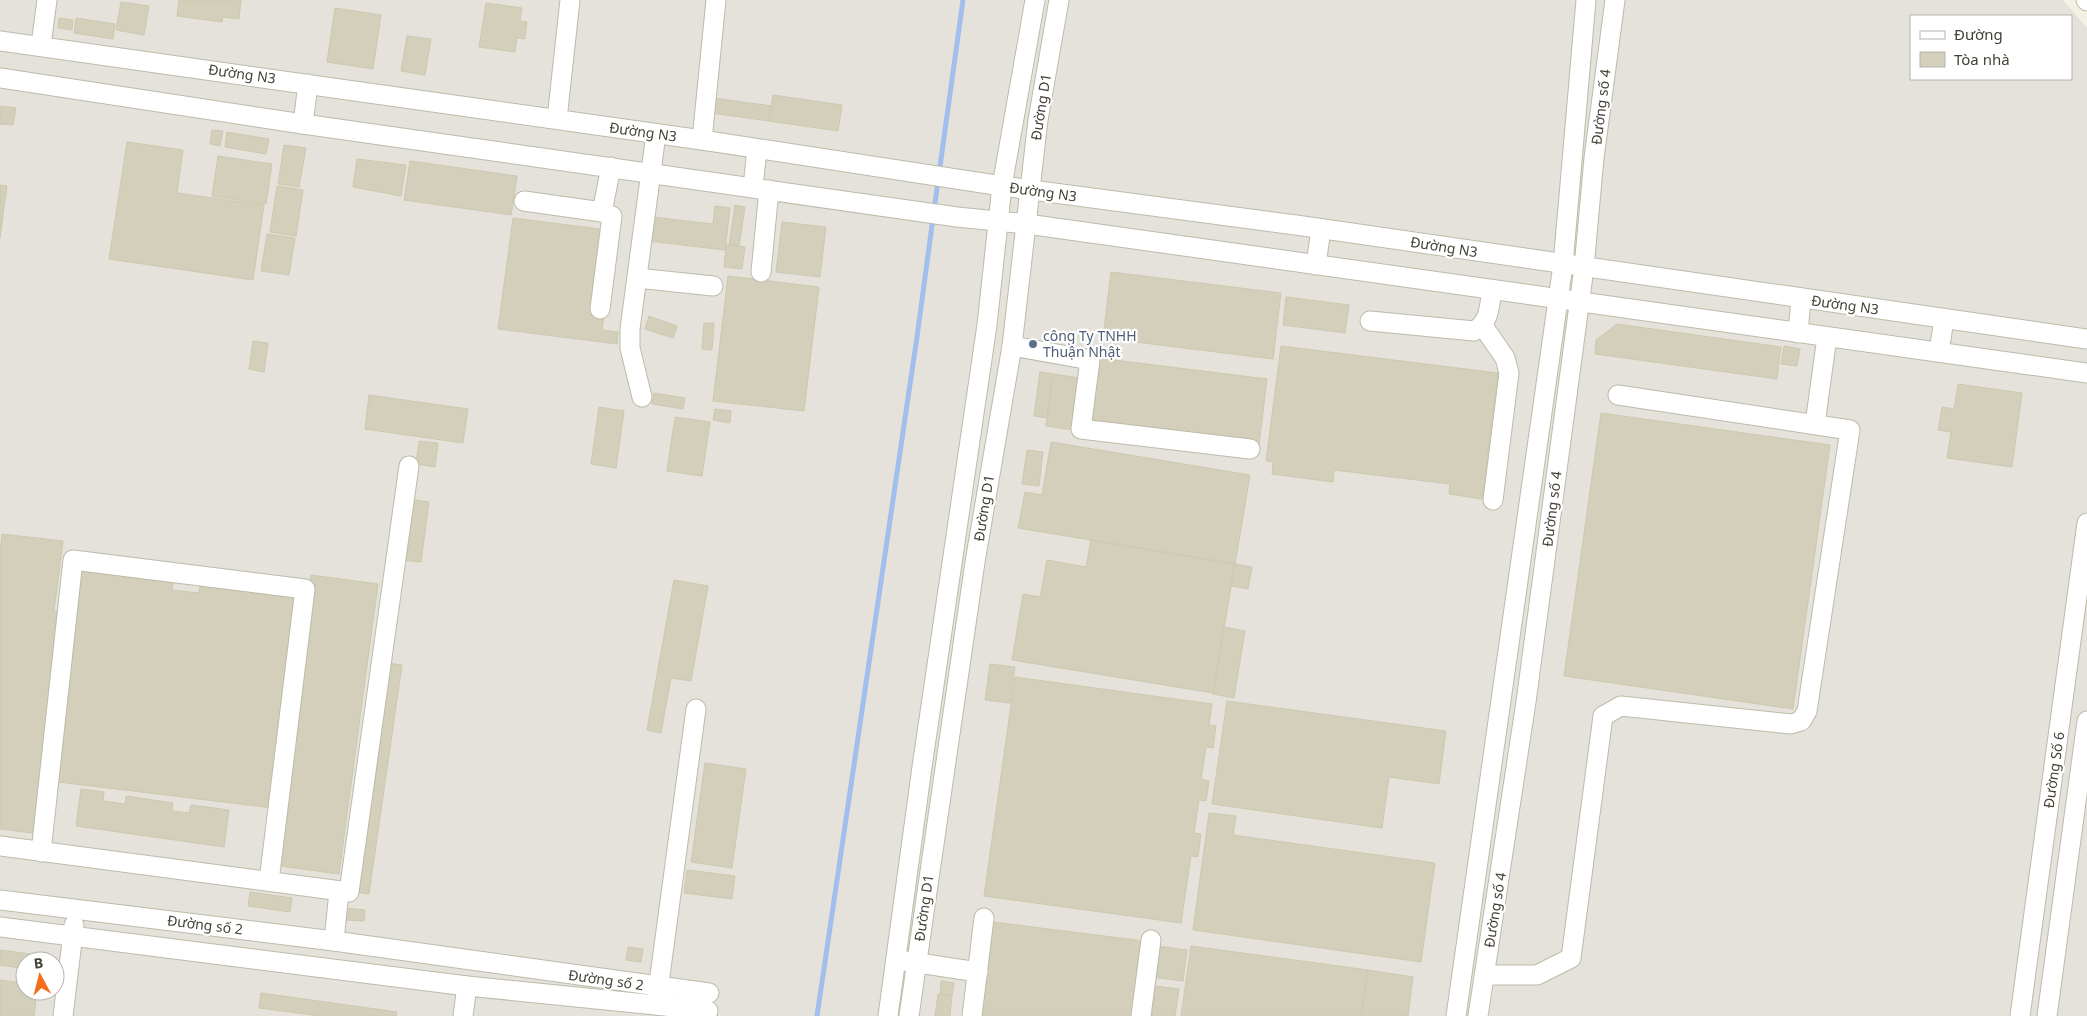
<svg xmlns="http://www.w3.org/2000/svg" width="2087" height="1016" font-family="'Noto Sans',sans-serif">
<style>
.industrial{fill:#e4e2da;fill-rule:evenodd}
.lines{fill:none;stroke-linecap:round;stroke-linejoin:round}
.stream{stroke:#a2beed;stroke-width:5}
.building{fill:#d3cfbb;stroke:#cdc8ae}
.minor-casing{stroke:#bdbba8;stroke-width:21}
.minor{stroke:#fff;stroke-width:19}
.service-dot{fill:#5c6f8a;stroke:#fff;stroke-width:2}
.labels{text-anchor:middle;stroke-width:4.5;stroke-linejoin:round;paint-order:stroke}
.street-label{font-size:14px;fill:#444135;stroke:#fff}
.service-label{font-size:14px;fill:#4e5e75;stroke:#fff;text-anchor:start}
</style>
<rect width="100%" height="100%" fill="#f2f1e5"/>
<!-- industrial -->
<path class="industrial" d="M0,0h2063l24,28v988h-2087zM1911,16h160v63h-160zM25,961h30v30h-30z"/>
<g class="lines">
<!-- stream -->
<g class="stream">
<path d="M934,210l29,-210"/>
<path d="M817,1016l100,-679 16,-119"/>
</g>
</g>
<!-- building -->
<g class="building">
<path d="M179,0h62l-2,19 -16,-2 -1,5 -45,-6z"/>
<path d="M121,2l28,4 -5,29 -28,-5z"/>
<path d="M486,3l36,5 -2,13 7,1 -2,17 -8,-1 -2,14 -36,-5z"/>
<path d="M335,8l46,7 -8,54 -46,-7z"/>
<path d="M59,18l14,2 -1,10 -14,-2z"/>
<path d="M76,18l39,6 -2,15 -39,-6z"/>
<path d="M407,36l24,3 -6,36 -24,-4z"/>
<path d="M773,95l69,10 -4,26 -69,-10z"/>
<path d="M713,98l59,8 -3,15 -58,-8z"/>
<path d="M0,106l16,2 -3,17 -13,-1z"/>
<path d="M212,130l11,1 -3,15 -10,-2z"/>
<path d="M227,132l42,7 -3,15 -41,-7z"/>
<path d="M127,142l56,8 -6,43 87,12 -11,75 -144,-21z"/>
<path d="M284,145l22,3 -7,39 -21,-3z"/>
<path d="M218,156l54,8 -6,40 -54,-8z"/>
<path d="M357,159l49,6 -5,31 -48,-9z"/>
<path d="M410,161l107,15 -6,39 -107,-15z"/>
<path d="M0,185l7,1 -7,52z"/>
<path d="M277,186l26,4 -7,46 -26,-4z"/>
<path d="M735,205l10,2 -6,39 -10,-1z"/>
<path d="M715,206l15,2 -5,42 -76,-9 3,-24 61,7z"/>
<path d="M513,218l102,13 -13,99 16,2 -1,12 -119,-15z"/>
<path d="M782,222l44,5 -6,50 -44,-5z"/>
<path d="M267,234l28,4 -6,37 -28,-4z"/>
<path d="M726,245l19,2 -3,22 -18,-2z"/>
<path d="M1111,272l170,21 -8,66 -170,-21z"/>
<path d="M728,276l91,11 -15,124 -91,-10z"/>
<path d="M1286,297l63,8 -4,28 -62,-8z"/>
<path d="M649,316l28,10 -4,12 -28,-9z"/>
<path d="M704,323h10l-2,27 -10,-1z"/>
<path d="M1617,324l164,23 -4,32 -182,-25 1,-14z"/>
<path d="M253,341l15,2 -4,29 -15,-3z"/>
<path d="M1281,346l217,27 -16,126 -33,-5 1,-10 -116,-14 -1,12 -61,-8 1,-12 -7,-1z"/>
<path d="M1784,346l16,3 -3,17 -16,-2z"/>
<path d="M1098,358l169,21 -8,66 -169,-21z"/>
<path d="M1040,372l13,2 -6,44 -13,-2z"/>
<path d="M1053,374l27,4 -6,52 -28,-4z"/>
<path d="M1958,384l64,9 -10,74 -65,-9 4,-26 -13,-2 4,-23 12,2z"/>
<path d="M654,393l31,5 -2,11 -31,-5z"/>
<path d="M369,395l99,14 -5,34 -98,-14z"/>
<path d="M599,407l25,4 -8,57 -25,-4z"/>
<path d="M715,409l16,2 -1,12 -17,-3z"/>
<path d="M1601,413l229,32 -37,264 -229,-33z"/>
<path d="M675,417l35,5 -8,54 -35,-5z"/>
<path d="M419,441l19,2 -3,24 -19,-3z"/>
<path d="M1051,442l199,33 -15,89 -217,-36 7,-36 17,3z"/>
<path d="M1027,450l16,2 -4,34 -17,-2z"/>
<path d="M409,499l20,3 -8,60 -21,-2z"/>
<path d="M2,534l61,7 -9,70 8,1 -29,221 -33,-4v-276z"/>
<path d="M1091,540l144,24 -22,129 -201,-33 11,-66 17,3 7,-37 39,7z"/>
<path d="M1235,564l17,3 -4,22 -17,-3z"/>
<path d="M82,567l92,11 -2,12 27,3 1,-11 100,12 -27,214 -223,-27 26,-202h4z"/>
<path d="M311,575l67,9 -39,290 -67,-9z"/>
<path d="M674,580l34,6 -17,95 -20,-3 -10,55 -14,-3z"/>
<path d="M1224,627l21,4 -11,67 -21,-4z"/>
<path d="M387,663l15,2 -33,229 -15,-2z"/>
<path d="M990,664l25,3 -5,36 -25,-3z"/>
<path d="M1015,677l197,27 -3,21 7,1 -3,22 -7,-1 -5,32 8,2 -3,20 -7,-1 -5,33 7,1 -3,23 -7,-1 -10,67 -197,-27z"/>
<path d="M1227,701l219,30 -7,53 -50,-7 -7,51 -170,-24z"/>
<path d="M705,763l41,6 -14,99 -41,-6z"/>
<path d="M81,789l23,3 -1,9 22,3 1,-8 47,7 -1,8 17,2 2,-8 38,5 -5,37 -148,-21z"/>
<path d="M1209,813l27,3 -3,19 202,28 -14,99 -228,-32z"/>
<path d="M687,870l48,6 -3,23 -48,-6z"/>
<path d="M250,892l42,6 -2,14 -42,-6z"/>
<path d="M346,908l19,2 -1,11 -19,-1z"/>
<path d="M993,922l151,19 -10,75h-153z"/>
<path d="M1157,946l30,4 -4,31 -31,-4z"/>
<path d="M1191,946l177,24 -7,46h-180z"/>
<path d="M628,947l15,2 -2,13 -15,-2z"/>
<path d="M0,950l54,7 -1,4h-28v8l-25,-4z"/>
<path d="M1368,970l45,7 -5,39h-47z"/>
<path d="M0,980l25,3v8h12l-3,25h-34z"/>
<path d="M941,981l13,2 -2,13 -12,-1z"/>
<path d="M1156,986l23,3 -4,27h-23z"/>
<path d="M261,993l136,19 -1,4h-76l-61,-8z"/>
<path d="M938,994l14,2 -2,20h-15z"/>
</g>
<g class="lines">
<defs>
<g id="minor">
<path d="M2086,0l1,1"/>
<path d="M0,41l702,99 300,46 301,40 784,113"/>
<path d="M41,45l6,-45"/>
<path d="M0,78l303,46 654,93 70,7 1060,149"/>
<path d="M557,119l13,-119"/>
<path d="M303,124l5,-40"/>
<path d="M702,140l14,-140"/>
<path d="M753,187l4,-38"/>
<path d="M524,201l78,11 10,4 -12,93"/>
<path d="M602,212l9,-45"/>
<path d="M1316,265l5,-36"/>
<path d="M761,272l8,-82"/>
<path d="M637,278l76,8"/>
<path d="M1370,321l104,10c16,-9 15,-24 18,-41"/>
<path d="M1483,326l22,32 4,15 -16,127"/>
<path d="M1798,333l3,-34"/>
<path d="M1012,346l78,14 -9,69 169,20"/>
<path d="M1939,352l5,-33"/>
<path d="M642,397l-12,-49v-19l26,-195"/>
<path d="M1815,424l12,-87"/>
<path d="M0,846l349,46 60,-426"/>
<path d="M41,852l32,-292 232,29 -36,292"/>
<path d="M0,900l334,41 375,52"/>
<path d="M0,927l467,59 189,19 40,-296"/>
<path d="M334,941l5,-50"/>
<path d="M905,961l73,11"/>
<path d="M1485,975h52l34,-17 32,-242 18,-10 170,18 10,-3 6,-10 43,-281 -232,-35"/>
<path d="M656,1005l52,6"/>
<path d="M63,1016l11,-91"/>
<path d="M463,1016l4,-30"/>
<path d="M888,1016l34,-249 65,-442 15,-139 33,-186"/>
<path d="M909,1016l66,-454 37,-216 26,-226 21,-120"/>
<path d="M972,1016l12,-98"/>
<path d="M1141,1016l10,-76"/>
<path d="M1456,1016l107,-751 23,-265"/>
<path d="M1478,1016l48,-314 58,-434 10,-110 21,-158"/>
<path d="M2020,1016l67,-493"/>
<path d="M2047,1016l40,-295"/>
</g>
</defs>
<!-- minor casing -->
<use href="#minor" class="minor-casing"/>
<!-- minor -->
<use href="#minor" class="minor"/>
</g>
<!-- markers -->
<circle class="service-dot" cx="1033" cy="344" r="5"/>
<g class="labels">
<!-- street labels -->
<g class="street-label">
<text transform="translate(242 74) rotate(8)" y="5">Đường N3</text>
<text transform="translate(1041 107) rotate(-81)" y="5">Đường D1</text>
<text transform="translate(1601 107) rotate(-83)" y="5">Đường số 4</text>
<text transform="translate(643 132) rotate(8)" y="5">Đường N3</text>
<text transform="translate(1043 192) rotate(8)" y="5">Đường N3</text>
<text transform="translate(1444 247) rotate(9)" y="5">Đường N3</text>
<text transform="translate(1845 305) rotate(8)" y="5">Đường N3</text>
<text transform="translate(984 508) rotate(-81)" y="5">Đường D1</text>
<text transform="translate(1552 509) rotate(-83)" y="5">Đường số 4</text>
<text transform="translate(2054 770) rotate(-82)" y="5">Đường Số 6</text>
<text transform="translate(924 908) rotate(-82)" y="5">Đường D1</text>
<text transform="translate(1495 910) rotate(-81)" y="5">Đường số 4</text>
<text transform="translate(205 925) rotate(7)" y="5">Đường số 2</text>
<text transform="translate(606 980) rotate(8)" y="5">Đường số 2</text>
</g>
<!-- service labels -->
<g class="service-label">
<text x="1043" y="341">công Ty TNHH<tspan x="1043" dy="16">Thuận Nhật</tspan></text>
</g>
</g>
<!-- legend -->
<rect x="1910" y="15" width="162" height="65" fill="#ffffff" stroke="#b4b3ae"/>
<rect x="1920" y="31" width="25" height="8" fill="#ffffff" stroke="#b4b3ae"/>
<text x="1954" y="40" font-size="15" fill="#444135">Đường</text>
<rect x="1920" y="52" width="25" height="15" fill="#d3cfbb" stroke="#b4b3ae"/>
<text x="1954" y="65" font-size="15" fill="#444135">Tòa nhà</text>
<!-- north arrow -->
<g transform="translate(40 976) rotate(353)"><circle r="24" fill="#ffffff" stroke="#b4b3ae"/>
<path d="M0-4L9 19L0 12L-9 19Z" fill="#f36d1b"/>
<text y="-8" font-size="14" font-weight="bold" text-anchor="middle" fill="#444135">B</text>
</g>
</svg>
